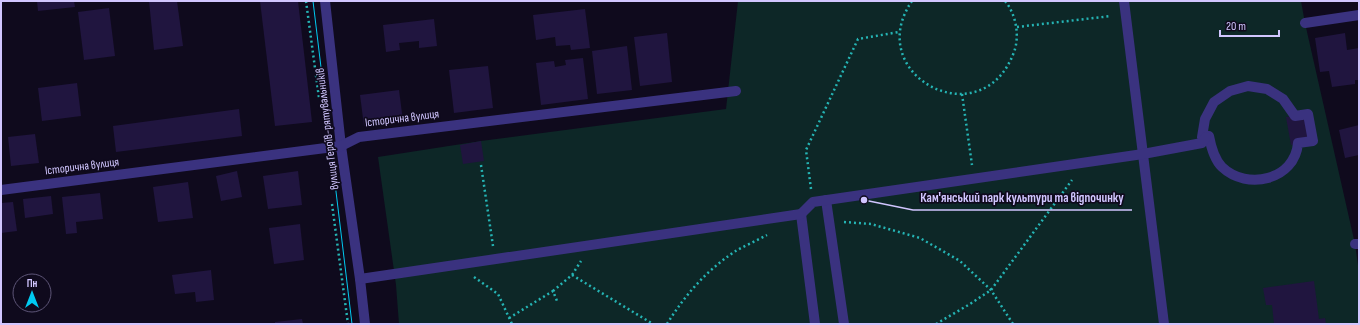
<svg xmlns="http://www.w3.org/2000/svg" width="1360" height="325" font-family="'Sofia Sans Condensed',sans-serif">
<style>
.green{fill:#0d2727}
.building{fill:#20153f}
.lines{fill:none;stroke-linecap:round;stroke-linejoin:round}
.path{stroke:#25b4b4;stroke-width:2.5;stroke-dasharray:2 3;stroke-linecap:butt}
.minor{stroke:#3a327f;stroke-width:10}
.tram{stroke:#00caf1;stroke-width:1}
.labels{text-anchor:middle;stroke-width:3.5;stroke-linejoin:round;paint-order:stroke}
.street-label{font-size:12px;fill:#d1c6ff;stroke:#0f0a1d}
.leader{fill:none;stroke:#d1c6ff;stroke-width:1.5}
.callout-dot{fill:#d1c6ff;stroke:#0f0a1d;stroke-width:1.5}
.callout-label{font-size:13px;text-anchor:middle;font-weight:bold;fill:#d1c6ff;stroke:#0f0a1d;stroke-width:3.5;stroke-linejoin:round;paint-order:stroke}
</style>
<rect width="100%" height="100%" fill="#0f0a1d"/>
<!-- green -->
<path class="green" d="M738,1h563l4,22 50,221 4,28v52h-960l-3,-39 -18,-128 103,-16 245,-32z"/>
<!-- building -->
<g class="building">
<path d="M37,1h37l1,6 -37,4z"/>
<path d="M149,1h28l6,45 -29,4z"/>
<path d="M260,1h38l14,121 -37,4z"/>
<path d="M109,8l6,48 -31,4 -6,-48z"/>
<path d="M585,9l5,39 -19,2 -1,-5 -14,1 -1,-9 -19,3 -3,-25z"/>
<path d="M434,19l3,27 -18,2v-7l-20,2 1,7 -14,2 -3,-27z"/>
<path d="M667,33l5,49 -32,4 -6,-49z"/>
<path d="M1345,33l2,17 12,-2v32h-4v4l-23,3 -3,-16 -9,1 -5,-34z"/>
<path d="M627,46l5,44 -35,4 -5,-43z"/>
<path d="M583,58l5,41 -47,6 -5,-42 18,-2 1,6 11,-2 -1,-5z"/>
<path d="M488,66l5,42 -39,5 -5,-43z"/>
<path d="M77,83l4,33 -39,5 -4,-33z"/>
<path d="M399,90l4,31 -39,5 -4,-31z"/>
<path d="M239,109l3,27 -126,16 -3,-26z"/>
<path d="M1308,114l5,27 -22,4 -5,-28z"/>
<path d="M1359,125v30l-14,3 -6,-28z"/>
<path d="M35,134l4,29 -28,3 -3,-29z"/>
<path d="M481,141l3,20 -21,3 -3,-19z"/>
<path d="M237,171l5,26 -21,4 -5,-25z"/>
<path d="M298,171l4,34 -34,4 -5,-33z"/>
<path d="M188,182l5,36 -35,4 -5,-35z"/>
<path d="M100,193l3,26 -27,3 1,11 -11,1 -4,-37z"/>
<path d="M51,196l2,18 -28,4 -2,-19z"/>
<path d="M13,202l4,29 -16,2v-30z"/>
<path d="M300,224l4,36 -30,4 -5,-36z"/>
<path d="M211,270l3,30 -18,2 -1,-10 -20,2 -3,-19z"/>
<path d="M1314,281l5,38 6,-1 1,6h-52l-2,-19h-6l-3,-17z"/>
<path d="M302,319l1,5h-28v-2z"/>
</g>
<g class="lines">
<!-- path -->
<g class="path">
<path d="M306,1l13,97"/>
<path d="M912,1c-51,74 70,138 102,51 6,-16 2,-38 -9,-51"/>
<path d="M1017,27l94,-11"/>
<path d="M962,94l10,71"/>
<path d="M481,165l12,81"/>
<path d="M811,189l-5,-39 52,-111 41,-7"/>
<path d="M332,204l16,120"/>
<path d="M844,222l27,2 49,14 40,23 31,29 22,34"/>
<path d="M572,275l81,49"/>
<path d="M474,277l24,17 14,30"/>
<path d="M553,291l19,-16 9,-14"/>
<path d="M509,318l44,-27 4,10"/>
<path d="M459,323v1"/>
<path d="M667,324c18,-29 38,-52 67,-72 10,-6 22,-11 33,-17"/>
<path d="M936,324l34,-20 21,-14 81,-110"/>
</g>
<!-- minor -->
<g class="minor">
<path d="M325,1l16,145 19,133 5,45"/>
<path d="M1124,1l40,323"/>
<path d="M1305,23l54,-8"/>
<path d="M1248,86l19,3 16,10 12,17 13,-2 5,27 -15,2c-3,37 -51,48 -76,24 -8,-8 -11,-20 -13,-31l-7,1 3,-18 9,-17 16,-11z"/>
<path d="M1,190l340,-44 18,-9 377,-46"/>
<path d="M826,200l18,124"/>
<path d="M801,214l14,110"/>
<path d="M1355,244h4"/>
<path d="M360,279l441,-65 12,-12 330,-48 59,-11 4,-6"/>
</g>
<!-- tram -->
<path class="tram" d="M313,1l39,323"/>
</g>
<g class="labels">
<!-- street labels -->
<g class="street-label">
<text transform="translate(402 118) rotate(-7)" y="4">Історична вулиця</text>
<text transform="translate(327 129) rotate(-97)" y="4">вулиця Героїв-рятувальників</text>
<text transform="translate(82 166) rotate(-7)" y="4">Історична вулиця</text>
</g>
</g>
<!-- callouts -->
<path class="leader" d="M864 200L913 210H1132"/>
<circle class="callout-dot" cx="864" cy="200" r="4"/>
<g class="callout-label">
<text x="1022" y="202">Кам'янський парк культури та відпочинку</text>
</g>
<!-- border -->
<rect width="1360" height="325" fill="none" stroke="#d1c6ff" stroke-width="4"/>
<!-- north arrow -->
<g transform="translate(32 293)"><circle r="19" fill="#0f0a1d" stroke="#5d5577"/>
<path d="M0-3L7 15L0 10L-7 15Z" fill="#00caf1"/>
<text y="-6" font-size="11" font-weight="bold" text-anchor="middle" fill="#d1c6ff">Пн</text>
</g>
<!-- scale -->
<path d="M1220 30v6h59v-6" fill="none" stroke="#d1c6ff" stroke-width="2"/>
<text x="1226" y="30" font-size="12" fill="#d1c6ff" stroke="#0f0a1d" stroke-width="3" paint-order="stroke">20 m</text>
</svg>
